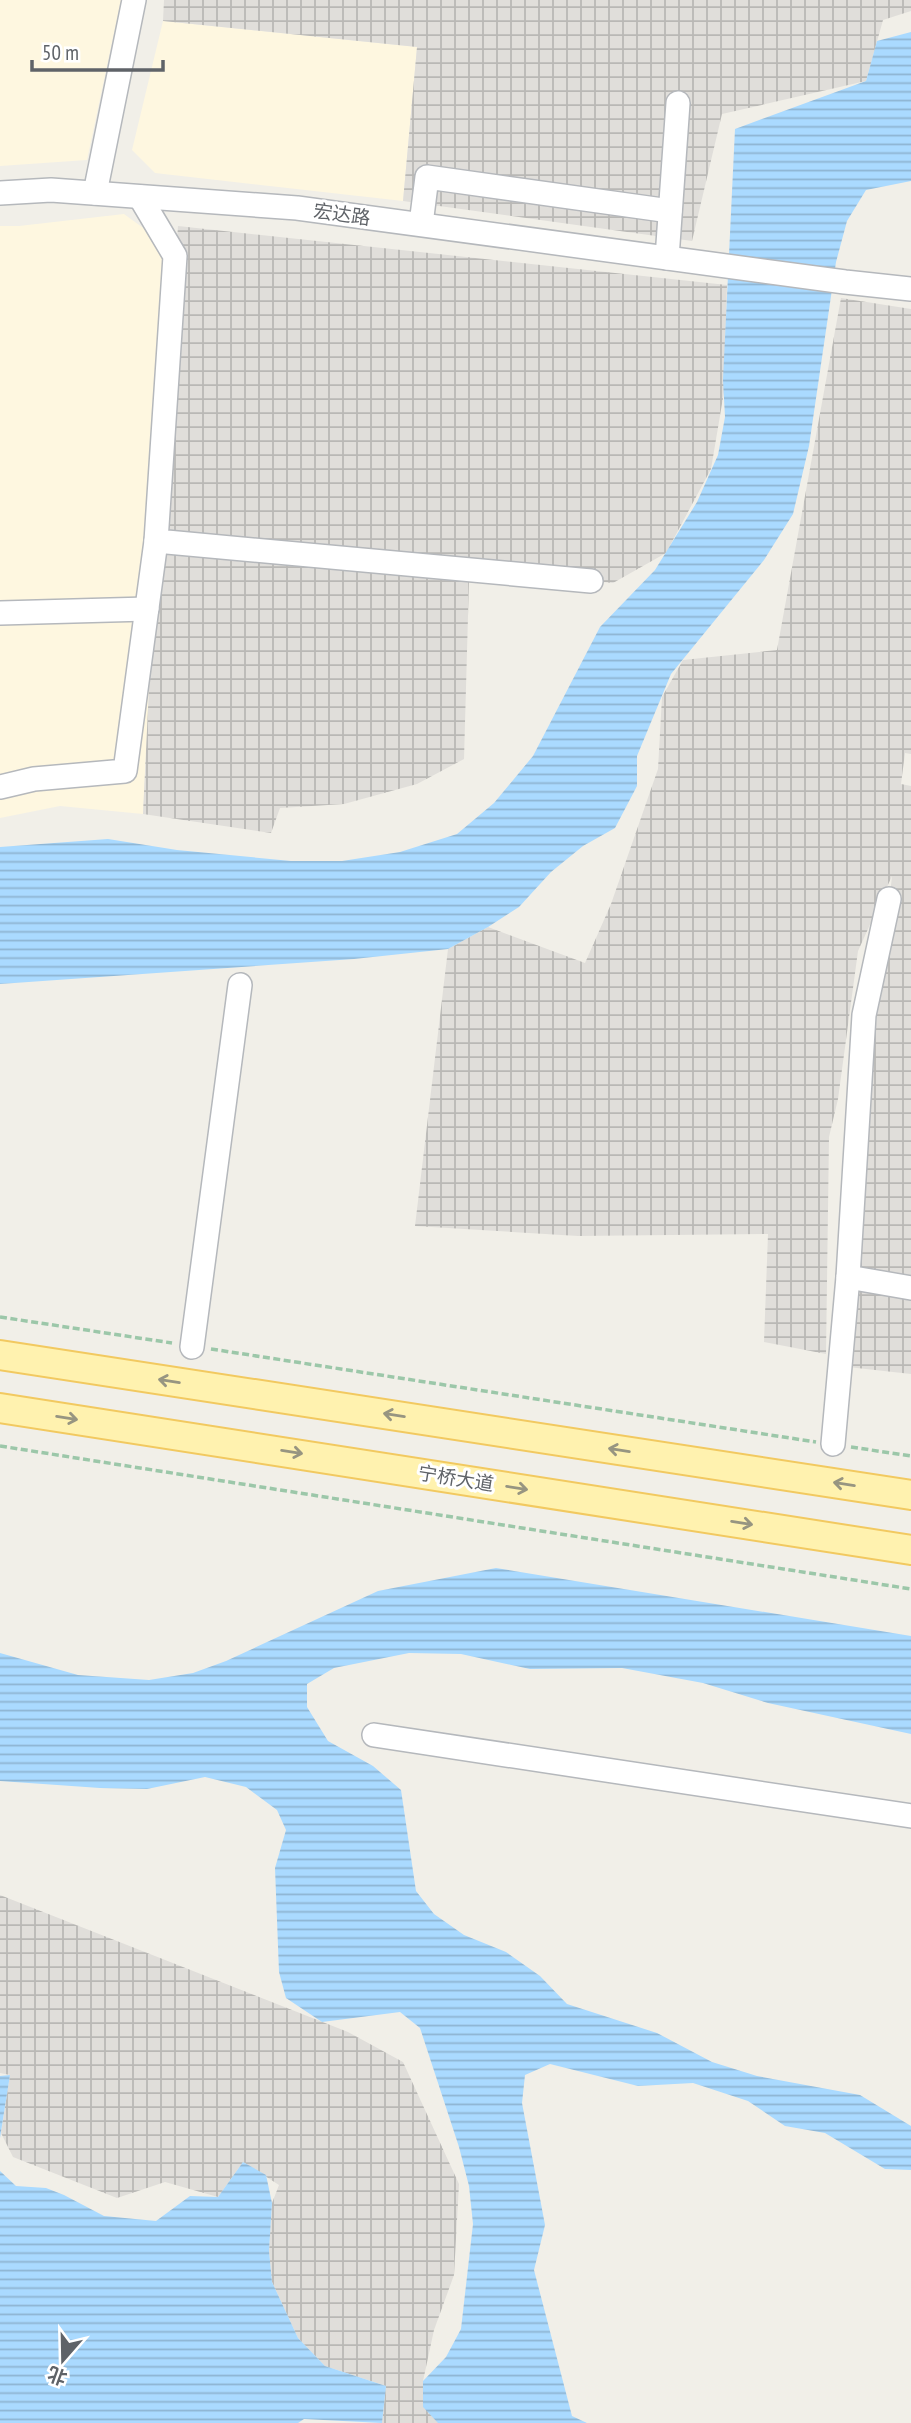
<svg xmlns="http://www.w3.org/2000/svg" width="911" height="2423" font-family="'PT Sans Narrow','Noto Sans SC',sans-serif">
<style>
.commercial{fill:#fef7e0}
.industrial{fill:url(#industrial-grid)}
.water{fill:url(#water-rules)}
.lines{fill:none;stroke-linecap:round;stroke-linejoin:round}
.minor-casing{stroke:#b5b8bc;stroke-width:26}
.major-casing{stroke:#f2c960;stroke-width:32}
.path{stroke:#9cc7a9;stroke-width:3.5;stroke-dasharray:7 3.5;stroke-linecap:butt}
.minor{stroke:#fff;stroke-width:23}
.major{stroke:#fff2af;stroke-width:28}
.oneway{stroke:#979581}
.labels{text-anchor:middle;stroke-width:6;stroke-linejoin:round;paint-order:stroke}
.street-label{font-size:19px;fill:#5f6368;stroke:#fff}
</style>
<defs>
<pattern id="industrial-grid" width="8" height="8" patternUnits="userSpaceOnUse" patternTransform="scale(1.75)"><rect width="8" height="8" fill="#e0deda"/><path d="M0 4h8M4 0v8" fill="none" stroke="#b9b8b5"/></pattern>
<pattern id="water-rules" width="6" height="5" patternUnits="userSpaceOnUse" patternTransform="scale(1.75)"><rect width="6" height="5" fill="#aadaff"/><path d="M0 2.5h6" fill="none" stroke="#8eb4d2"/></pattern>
</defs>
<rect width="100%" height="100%" fill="#f1efe8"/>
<!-- commercial -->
<g class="commercial">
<path d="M0,0h121l-34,160 -87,6z"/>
<path d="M163,21l254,26 -14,154 -248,-28 -23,-23z"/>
<path d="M124,214l47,34 -28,566 -83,-8 -60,12v-592h19z"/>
</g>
<!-- industrial -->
<g class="industrial">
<path d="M164,0h747v11l-28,9 -17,61 -144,33 -30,127 -289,-40 14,-154 -254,-26z"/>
<path d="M178,226l549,59 -3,107 -13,77 -45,84 -53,30 -424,-39 280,36 -5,179 -47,25 -73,20 -64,4 -9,25 -128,-19 13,-273z"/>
<path d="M841,298l70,11v445l-6,-1 -4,31 10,2v588l-72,-8 53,-490 -34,75 -20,148 -9,38 -3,217 -62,-12 4,-108 -190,2 -163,-10 33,-277 40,-22 97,36 26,-59 47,-135 4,-72 21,-37 94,-10z"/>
<path d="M0,1895l348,137 55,30 56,122 -5,91 -20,55 -11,51 16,42h-57l4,-37 -61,-20 -27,-28 -26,-56 -3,-31 3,-48 7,-18 -36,-23 -25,35 -53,-15 -48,16 -104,-41 -12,-24 9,-58 -10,-2z"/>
</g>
<!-- water -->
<g class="water">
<path d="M911,32v149l-45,9 -19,31 -11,41 -27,184 -16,68 -29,46 -93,114 -34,82v30l-22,42 -32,18 -32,26 -32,35 -31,20 -40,22 -94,10 -354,25v-137l108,-8 69,11 114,11h51l58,-9 57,-18 37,-31 39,-47 67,-129 55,-57 42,-68 21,-47 7,-38 -2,-37 12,-251 131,-48 11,-40z"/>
<path d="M496,1568l415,68v98l-143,-31 -65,-20 -81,-15 -92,1 -69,-15 -52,-1 -75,15 -27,16v23l21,34 45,25 28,24 15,101 18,23 30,21 42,17 34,24 27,28 90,29 55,29 45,14 103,19 51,31v44l-26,-1 -60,-36 -40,-7 -37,-25 -55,-18 -55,3 -88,-22 -25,11 -3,28 23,122 -11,45 38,146 15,7h-149l-15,-16v-26l23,-24 15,-28 12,-105 -4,-38 -10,-39 -39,-119 -20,-16 -78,10 -36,-24 -7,-26 -4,-104 11,-38 -9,-20 -31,-23 -41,-10 -58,12 -47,-1 -100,-7v-128l78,22 71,5 44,-7 33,-12 152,-70z"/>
<path d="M10,2075l-10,63v-62z"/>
<path d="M243,2162l23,13 6,28 -3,48 3,31 26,56 27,28 61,20 -4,37 -78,-4 -6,4h-298v-252l16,15 30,2 18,7 40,21 52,5 34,-25 28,1z"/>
</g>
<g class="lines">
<defs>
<g id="minor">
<path d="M0,193l51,-3 246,18 548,74 66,7"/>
<path d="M95,193l39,-193"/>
<path d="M140,197l35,59 -19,285 435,40"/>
<path d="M421,224l6,-47 243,34"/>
<path d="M667,258l11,-155"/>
<path d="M0,613l147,-4"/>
<path d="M0,787l34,-8 91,-8 31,-230"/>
<path d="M848,1277l63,11"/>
<path d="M192,1347l48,-362"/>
<path d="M833,1444l15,-167 16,-262 25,-116"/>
<path d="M374,1735l537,81"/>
</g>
<g id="major">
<path d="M0,1355l911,140"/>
<path d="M0,1408l911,142"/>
</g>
</defs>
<!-- minor casing -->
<use href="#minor" class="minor-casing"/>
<!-- major casing -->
<use href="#major" class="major-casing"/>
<!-- path -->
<g class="path">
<path d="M0,1317l172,26"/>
<path d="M211,1349l605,93"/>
<path d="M0,1446l911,143"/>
<path d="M851,1447l60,9"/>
</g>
<!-- minor -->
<use href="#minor" class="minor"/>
<!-- major -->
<use href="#major" class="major"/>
</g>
<!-- one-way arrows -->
<defs><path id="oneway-shaft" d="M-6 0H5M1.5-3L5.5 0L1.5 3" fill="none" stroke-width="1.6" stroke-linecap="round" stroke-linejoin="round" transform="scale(1.75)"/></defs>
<g class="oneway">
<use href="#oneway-shaft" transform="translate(169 1381) rotate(-171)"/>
<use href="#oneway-shaft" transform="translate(394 1415) rotate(-171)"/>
<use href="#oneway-shaft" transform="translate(67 1418) rotate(9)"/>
<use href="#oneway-shaft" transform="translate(619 1450) rotate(-171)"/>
<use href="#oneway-shaft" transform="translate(292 1452) rotate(9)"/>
<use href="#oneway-shaft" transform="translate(844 1484) rotate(-171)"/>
<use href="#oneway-shaft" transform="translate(517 1488) rotate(9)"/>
<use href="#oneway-shaft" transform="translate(742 1523) rotate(9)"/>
</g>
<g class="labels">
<!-- street labels -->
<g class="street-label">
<text transform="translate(342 214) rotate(8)" y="7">宏达路</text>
<text transform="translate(456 1478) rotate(9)" y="7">宁桥大道</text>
</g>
</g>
<!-- north arrow -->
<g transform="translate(63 2360) rotate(200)" stroke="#ffffff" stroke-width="5" paint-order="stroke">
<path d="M0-5L12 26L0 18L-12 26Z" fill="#5f6368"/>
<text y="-10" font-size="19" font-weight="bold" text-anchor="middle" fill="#5f6368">北</text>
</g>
<!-- scale -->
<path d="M32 60v10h131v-10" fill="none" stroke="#5f6368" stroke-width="3.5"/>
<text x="42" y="60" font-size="21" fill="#5f6368" stroke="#ffffff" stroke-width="5" paint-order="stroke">50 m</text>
</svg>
